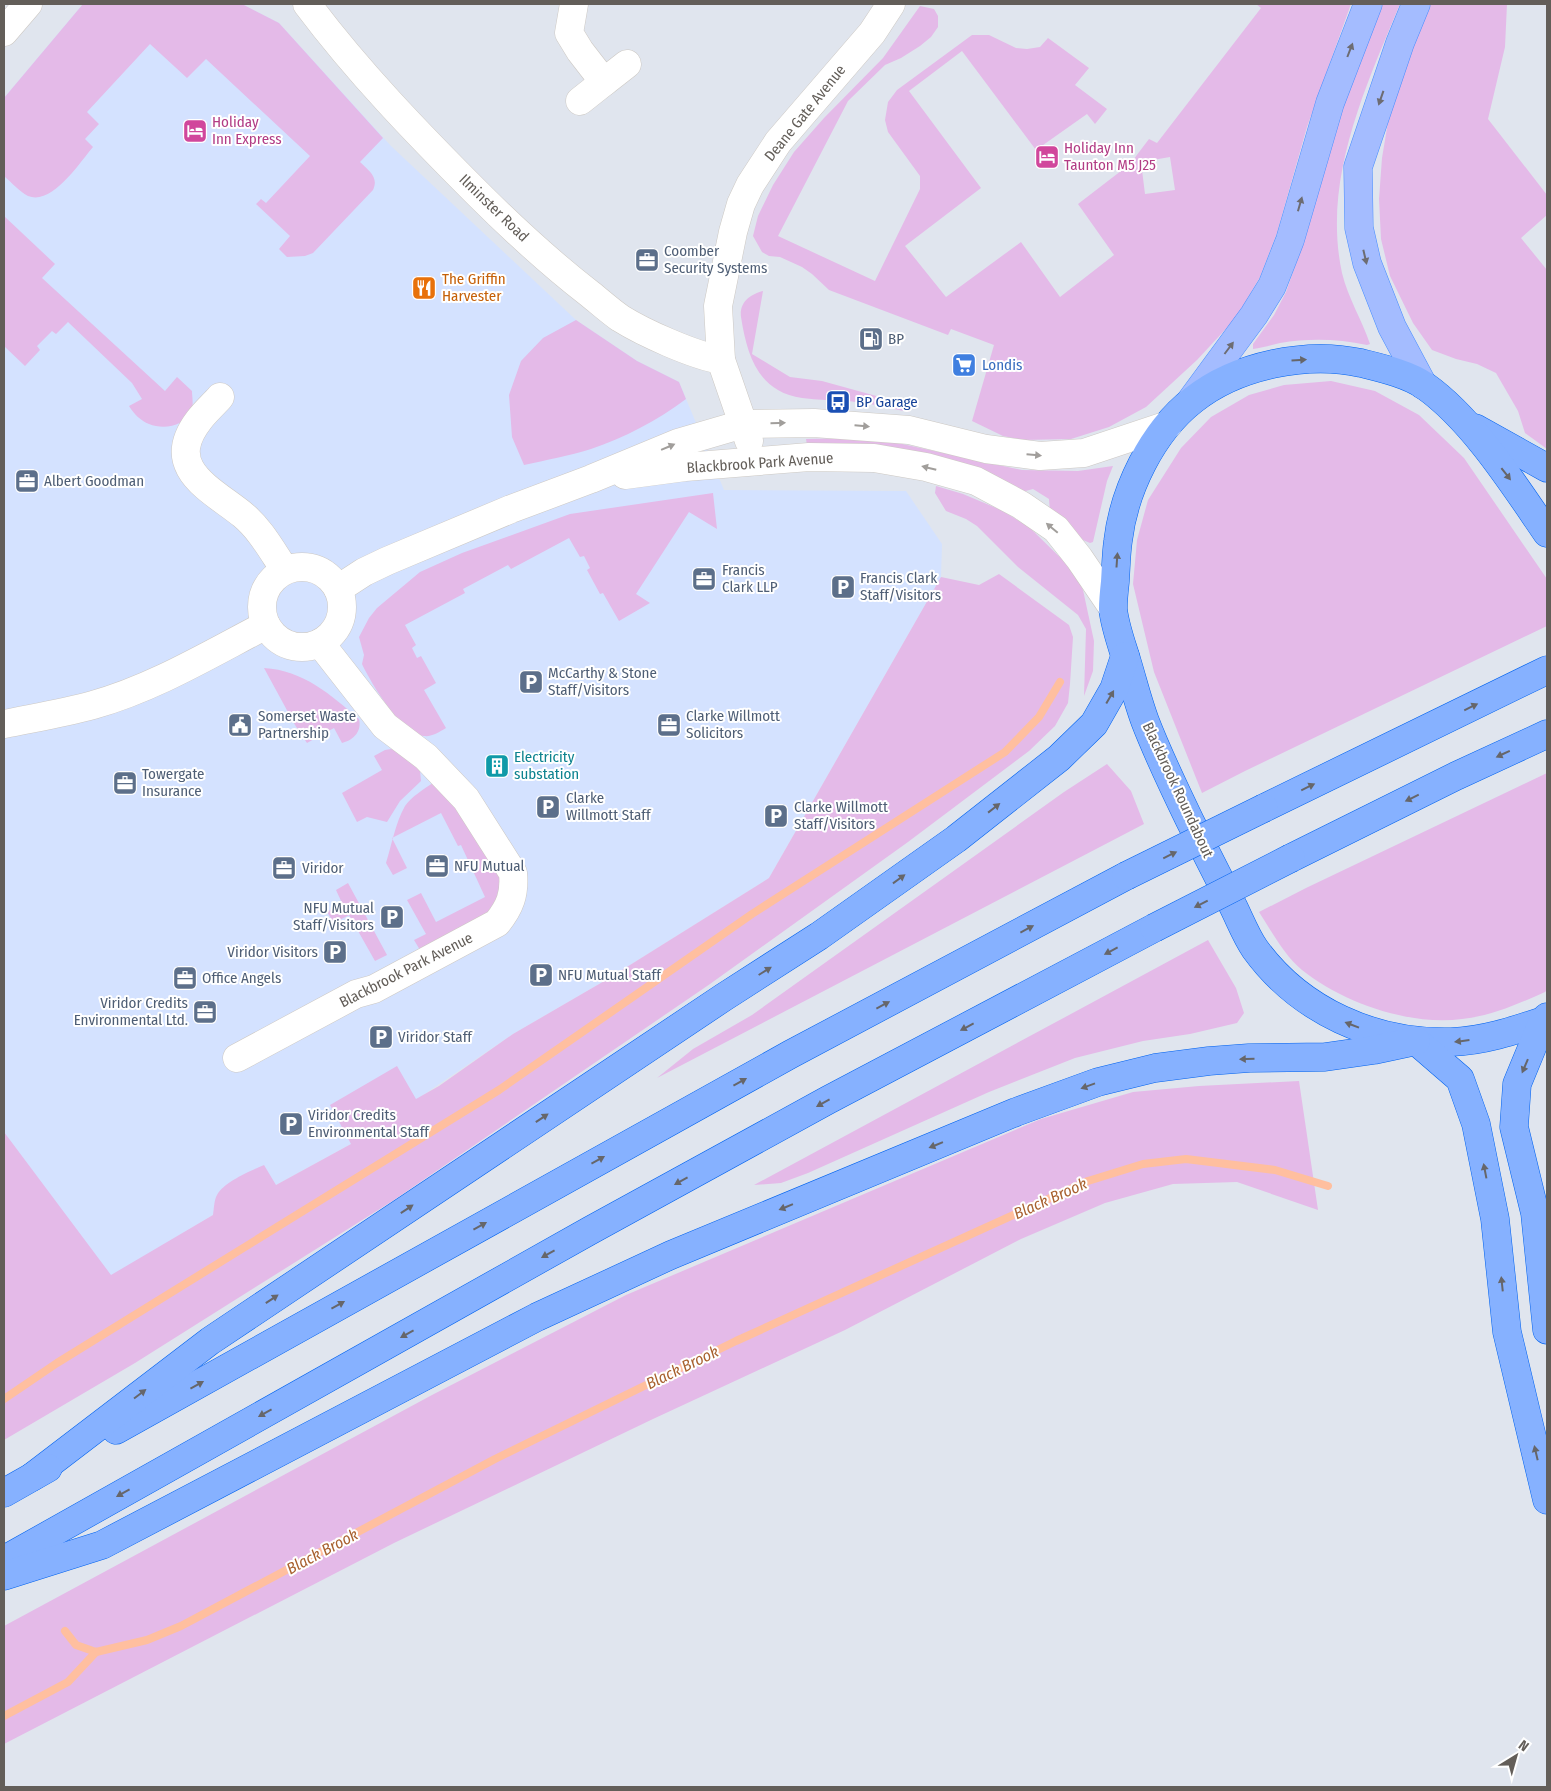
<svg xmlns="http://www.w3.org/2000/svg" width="1551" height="1791" font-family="'Fira Sans Condensed',sans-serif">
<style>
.commercial{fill:#d4e2ff}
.green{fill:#e4bae8;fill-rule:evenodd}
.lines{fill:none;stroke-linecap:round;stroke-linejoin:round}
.stream{stroke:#ffbf9f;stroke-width:8}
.minor-casing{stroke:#cdc9c4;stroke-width:29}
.major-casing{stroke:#488eff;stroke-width:29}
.highway-casing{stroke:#0062ee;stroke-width:29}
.minor{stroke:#fff;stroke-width:28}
.major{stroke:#a4bcff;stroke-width:28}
.highway{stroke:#86b1ff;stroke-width:28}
.highway-bridge-casing{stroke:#0062ee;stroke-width:29;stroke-linecap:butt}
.highway-bridge{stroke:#86b1ff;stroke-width:28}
.oneway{fill:#6d6c72}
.oneway2{fill:#66666a}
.oneway3{fill:#a19e9b}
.labels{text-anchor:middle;stroke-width:4;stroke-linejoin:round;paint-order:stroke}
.street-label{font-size:15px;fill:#635e59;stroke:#fff}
.hotel-label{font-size:15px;fill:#b23c85;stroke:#fff;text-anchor:start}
.service-label{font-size:15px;fill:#4e5e75;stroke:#fff;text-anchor:start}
.food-label{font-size:15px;fill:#c56008;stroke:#fff;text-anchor:start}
.shop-label{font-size:15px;fill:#366cbe;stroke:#fff;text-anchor:start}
.transit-label{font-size:15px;fill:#164399;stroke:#fff;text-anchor:start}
.culture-label{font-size:15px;fill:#0d838f;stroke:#fff;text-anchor:start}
.water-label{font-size:16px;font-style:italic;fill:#a8612f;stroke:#fff}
</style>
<rect width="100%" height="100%" fill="#e0e5ee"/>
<!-- commercial -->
<path class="commercial" d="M83,4h159l37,19 112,123 185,174 61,41 42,21 45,108 182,1 36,53 -1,33 -172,301 -163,102 -93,54 -162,110 -75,41 -63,30 -209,125v-1242z"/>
<!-- green -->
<g class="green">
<path d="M83,4h159l37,19 104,115 -23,24c9,9 19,15 13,28l-60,63 -8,3 -18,1 -8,-8 11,-13 -34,-32 5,-5 5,4 44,-47 -104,-97 -19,19 -37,-34 -63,68 12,12 -14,15 8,8c-13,15 -41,59 -65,49 -8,-4 -17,-14 -24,-20v-78z"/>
<path d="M1256,4h95l-44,123 -30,106 -17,44 -24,41 -39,42 -51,47 -37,20 -38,12 -48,1 -20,-4 -31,-15 22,-76 -43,-16 -3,6 -119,-45 -17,-16 -10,-7 -22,-10 -11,-1 -7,-4 -9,-16 5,-20 15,-31 21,-33 30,-34 59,-60 37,-52 14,3 4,7v11l-7,10 -11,9 -19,12 -16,7 -37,36 -70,135 97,45 45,-92v-13l-32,-44 -3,-12 3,-18 9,-12 75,-55h17l27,13 11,1 13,-2 8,-9 41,30 -14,17 32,24 -12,15 -8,-10 -51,36 -74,-99 -53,40 72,97 -76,58 41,51 75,-55 39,55 54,-42 -36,-51 52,-40 19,-25 8,4 104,-135zM1170,157l5,33 -30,4 -4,-32z"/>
<path d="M1379,4h21c-35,84 -78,176 -58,269 6,25 20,47 28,71l-3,1c-29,-6 -57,-7 -87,-2 -9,2 -18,5 -27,6v-5l21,-29 12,-23 14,-40 45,-157z"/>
<path d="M1430,4h77l-2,43 -17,72 59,76v20l-26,23 26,32v179l-22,-16 -7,-22 -22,-38 -19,-9 -21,-5 -24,-9 -19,-27 -23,-47 -9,-37 -2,-40 3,-41 8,-48 21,-64z"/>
<path d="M4,216l51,48 -13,14 123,113 12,-14 15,14c0,6 2,14 -1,20 -6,15 -27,19 -42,13 -8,-3 -15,-10 -20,-18l13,-7 -10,-16 -64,-61 -12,12 -4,-3 -15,15 3,4 -15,16 -21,-20z"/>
<path d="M763,291l-11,63 38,23 32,4 87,24 1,5 -1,2c-20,-4 -40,-9 -61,-11 -15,-1 -30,-1 -46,-3 -44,-6 -55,-43 -61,-81 -2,-15 10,-23 22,-26z"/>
<path d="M576,320l61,41 42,21 7,17c-28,21 -62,39 -95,50 -22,7 -45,11 -67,16l-12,-28 -3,-42 12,-34 22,-23z"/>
<path d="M1331,381l44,10 44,24 45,43 83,121v47l-302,145 -43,22 -48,-121 -21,-88 4,-44 11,-40 33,-52 30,-31 38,-22 35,-10z"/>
<path d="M855,438l38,4 129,28 56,1 35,-5 -6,15 -14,61 -3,1 -7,-3 -33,-28 -1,-13 -16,-10 -15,4 -211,-48 -1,-6z"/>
<path d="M936,486l27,8 38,16 28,17 44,43 10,20 11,51 -1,30 -9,25 2,-67 -8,-14 -60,-48 -41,-41 -11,-7 -20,-8 -11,-18z"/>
<path d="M713,493l4,36 -28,-17 -53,82 14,9 -31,18 -16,-28 -3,1 -13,-24 3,-2 -6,-12 -4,1 -11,-19 -58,31 -3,-4 -45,24 2,4 -60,32 11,20 -4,3 5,10 4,-2 15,27 -12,7 22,38c-7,4 -14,9 -22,8 -22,-1 -53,-53 -62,-72l2,-9 -5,-18 10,-19 8,-10 43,-36 42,-19 108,-39z"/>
<path d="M999,574l70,51 4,12 -3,47 -2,19 -13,23 -26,25 -121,91 -198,142 -316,216 -259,163 -131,77v-308l107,143 102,-60c1,-6 1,-15 4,-20 7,-13 33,-24 47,-30l12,20 75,-41 -21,-39 67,-39 19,33 23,-13 74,-52 93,-54 163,-102 172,-301 38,8z"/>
<path d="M264,668c39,2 67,27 95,51 3,12 -5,21 -17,24l-8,-15 -27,15 -12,-18z"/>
<path d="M391,749l6,2 23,19 1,11 -21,20 -13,21 -20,-5 -10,5 -15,-29 40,-23 -8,-14 11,-6z"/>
<path d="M1107,764l24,27 13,33 -487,254 36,-29 59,-34 312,-223z"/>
<path d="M1547,773v217l-2,2c-27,12 -53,24 -83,27 -52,7 -119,-16 -160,-49 -18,-15 -30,-38 -43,-58l47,-24z"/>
<path d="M433,783l23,24 41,64 3,7 1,12 -9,20 -72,40 -6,-10 12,-6 -19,-34 14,-7 15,29 49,-25 -24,-52 -3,1 -17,-33 -49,25 15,30 -14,7 -7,-12c6,-19 9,-39 19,-57 6,-9 19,-17 28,-23z"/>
<path d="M348,883l39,72 -12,6 -26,-46 -15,8 -7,-11 15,-9 -6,-13z"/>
<path d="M1208,940l28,48 8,25 -7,10 -47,11 -47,7 -68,17 -86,34 -181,81 -27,10 -27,2z"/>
<path d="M1299,1081l19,129 -81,-28 -64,2 -68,19 -84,36 -176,91 -192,89 -259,124 -390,201v-118l428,-231 194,-100 415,-176 92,-27 66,-6z"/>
</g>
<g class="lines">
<!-- stream -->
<g class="stream">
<path d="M4,1399l53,-36 442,-273 253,-176 253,-162 34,-35 21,-35"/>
<path d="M65,1631l11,14 20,7 51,-12 34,-14 314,-167 241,-118 352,-160 55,-17 43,-5 89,11 53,16"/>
<path d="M4,1716l64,-34 28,-30"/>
</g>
<defs>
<g id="minor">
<path d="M307,4c51,68 110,129 170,189 36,36 73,70 113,101 10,8 20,17 30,24 24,15 73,37 101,42"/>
<path d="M574,4l-5,29 11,18 24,31 23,-18"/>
<path d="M4,32l24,-28"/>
<path d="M580,101l24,-19"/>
<path d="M220,397c-7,8 -15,15 -21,23 -37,48 12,69 44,95 18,15 29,36 42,55"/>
<path d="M749,441l-28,-81 -3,-54 15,-74 8,-28 9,-19 28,-43 94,-109 19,-29"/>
<path d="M625,475l60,-8 124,-10 65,1 52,9 50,14 45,24 35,24 23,29 34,50"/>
<circle cx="302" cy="607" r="40"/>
<path d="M338,589l26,-17 23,-11 124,-52 80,-30 87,-36 65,-19 71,-1 95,7 77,19 54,7 44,-3 84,-28"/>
<path d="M4,724c29,-6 60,-11 89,-19 61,-17 117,-51 173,-80"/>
<path d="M237,1058l119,-64 18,-5 123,-66c13,-16 18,-29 16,-50l-47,-74 -40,-42 -41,-31 -65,-83"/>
</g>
<g id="major">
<path d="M1416,4l-16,39 -42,124 1,61 8,35 25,64 31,58"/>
<path d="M1190,402l64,-87 18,-29 18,-46 40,-137 38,-99"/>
</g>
<g id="highway">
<path d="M1475,428l72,40"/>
<path d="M1547,533c-33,-48 -74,-113 -122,-147 -17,-12 -44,-18 -64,-23 -54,-12 -124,2 -168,37 -41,32 -69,90 -75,141 -2,14 -2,27 -3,41 -1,9 -2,19 -2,27 2,18 9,36 14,53 6,20 11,40 18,59 13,34 29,67 45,100 14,28 29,57 43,85 7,14 13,30 22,43 45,62 119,95 196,93 32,-1 62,-11 92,-21l4,-4"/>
<path d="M1264,808l283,-138"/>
<path d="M1291,858l165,-82 91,-42"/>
<path d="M1543,1021l-26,63 -3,43 21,86 12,117"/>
<path d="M1416,1041l44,38 16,45 19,95 12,113 40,168"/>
<path d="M116,1430l675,-376 335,-178"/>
<path d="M32,1477l178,-136 514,-344 95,-61 137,-97 103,-81 35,-34 20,-35 11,-33"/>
<path d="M4,1493l44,-25"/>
<path d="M4,1560l587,-330 237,-130 326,-172"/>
<path d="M4,1576l98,-31 435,-228 134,-62 345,-143 82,-30 57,-14 54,-7 40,-3 76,-1 49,-7 42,-9"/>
</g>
</defs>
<!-- minor casing -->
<use href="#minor" class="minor-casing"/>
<!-- major casing -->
<use href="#major" class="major-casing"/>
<!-- highway casing -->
<use href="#highway" class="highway-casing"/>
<!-- minor -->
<use href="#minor" class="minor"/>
<!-- major -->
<use href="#major" class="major"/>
<!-- highway -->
<use href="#highway" class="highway"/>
<defs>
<g id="highway-bridge">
<path d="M1126,876l138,-68"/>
<path d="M1154,928l137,-70"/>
</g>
</defs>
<!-- highway-bridge casing -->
<use href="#highway-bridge" class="highway-bridge-casing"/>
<!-- highway-bridge -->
<use href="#highway-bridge" class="highway-bridge"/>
</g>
<!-- one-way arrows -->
<defs><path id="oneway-solid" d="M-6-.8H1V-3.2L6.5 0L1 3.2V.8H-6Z" transform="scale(1.25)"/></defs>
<g class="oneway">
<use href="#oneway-solid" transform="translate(1350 50) rotate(-69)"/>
<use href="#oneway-solid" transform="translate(1381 98) rotate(109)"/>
<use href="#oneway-solid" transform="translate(1300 204) rotate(-74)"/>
<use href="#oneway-solid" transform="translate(1365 257) rotate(77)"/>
<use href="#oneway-solid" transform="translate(1229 348) rotate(-53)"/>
</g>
<g class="oneway2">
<use href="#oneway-solid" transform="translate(1299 360) rotate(-4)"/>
<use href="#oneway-solid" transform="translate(1506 474) rotate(52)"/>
<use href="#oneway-solid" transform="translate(1117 560) rotate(-86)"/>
<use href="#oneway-solid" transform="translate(1110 697) rotate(-60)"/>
<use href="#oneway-solid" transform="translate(1471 707) rotate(-26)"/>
<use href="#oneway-solid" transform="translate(1503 754) rotate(155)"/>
<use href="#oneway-solid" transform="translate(1308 787) rotate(-26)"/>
<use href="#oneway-solid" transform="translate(1412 798) rotate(154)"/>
<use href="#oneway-solid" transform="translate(994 808) rotate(-38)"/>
<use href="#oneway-solid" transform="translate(1170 855) rotate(-26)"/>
<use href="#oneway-solid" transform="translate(899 879) rotate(-36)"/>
<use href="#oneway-solid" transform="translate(1201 904) rotate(153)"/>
<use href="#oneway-solid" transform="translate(1027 929) rotate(-28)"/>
<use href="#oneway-solid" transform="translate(1111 951) rotate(152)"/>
<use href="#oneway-solid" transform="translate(765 971) rotate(-32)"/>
<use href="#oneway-solid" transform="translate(883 1005) rotate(-28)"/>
<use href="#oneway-solid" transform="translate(1352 1025) rotate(-159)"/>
<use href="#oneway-solid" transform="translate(967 1027) rotate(152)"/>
<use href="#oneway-solid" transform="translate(1462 1041) rotate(173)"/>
<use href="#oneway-solid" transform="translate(1247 1059) rotate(178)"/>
<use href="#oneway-solid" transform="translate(1525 1066) rotate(113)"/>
<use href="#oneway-solid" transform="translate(740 1082) rotate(-29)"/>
<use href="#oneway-solid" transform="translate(1088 1086) rotate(160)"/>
<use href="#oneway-solid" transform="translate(823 1103) rotate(151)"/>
<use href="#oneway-solid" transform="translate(542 1118) rotate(-34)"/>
<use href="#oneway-solid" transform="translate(936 1145) rotate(158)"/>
<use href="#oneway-solid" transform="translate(598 1160) rotate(-29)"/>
<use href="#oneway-solid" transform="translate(1485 1171) rotate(-101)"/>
<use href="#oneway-solid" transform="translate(681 1181) rotate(151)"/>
<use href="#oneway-solid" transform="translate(786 1207) rotate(158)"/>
<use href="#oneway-solid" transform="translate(407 1209) rotate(-34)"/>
<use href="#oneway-solid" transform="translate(480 1226) rotate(-29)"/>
<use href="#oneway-solid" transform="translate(548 1254) rotate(151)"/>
<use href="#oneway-solid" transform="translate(1502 1284) rotate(-96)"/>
<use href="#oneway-solid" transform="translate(272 1299) rotate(-34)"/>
<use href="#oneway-solid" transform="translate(338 1305) rotate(-29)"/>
<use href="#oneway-solid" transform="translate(407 1334) rotate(151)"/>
<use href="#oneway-solid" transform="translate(197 1385) rotate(-29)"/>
<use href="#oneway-solid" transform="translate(140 1394) rotate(-37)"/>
<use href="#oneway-solid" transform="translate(265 1413) rotate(151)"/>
<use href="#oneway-solid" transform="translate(1536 1453) rotate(-103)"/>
<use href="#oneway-solid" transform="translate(123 1493) rotate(151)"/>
</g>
<g class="oneway3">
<use href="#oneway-solid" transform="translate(778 423) rotate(-1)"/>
<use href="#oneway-solid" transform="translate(862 426) rotate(5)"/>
<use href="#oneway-solid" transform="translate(668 447) rotate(-23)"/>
<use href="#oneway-solid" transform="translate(1034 455) rotate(5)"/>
<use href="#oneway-solid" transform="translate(929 468) rotate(-166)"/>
<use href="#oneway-solid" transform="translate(1052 528) rotate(-140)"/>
</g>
<!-- icons -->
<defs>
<symbol id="hotel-square" viewBox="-11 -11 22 22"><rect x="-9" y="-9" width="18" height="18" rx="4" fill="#d1479c" stroke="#fff"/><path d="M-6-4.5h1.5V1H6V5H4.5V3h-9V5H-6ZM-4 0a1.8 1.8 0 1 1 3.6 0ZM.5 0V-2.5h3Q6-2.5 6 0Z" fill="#fff"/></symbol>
<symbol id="office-square" viewBox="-11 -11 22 22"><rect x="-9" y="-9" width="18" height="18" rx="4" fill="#5c6f8a" stroke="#fff"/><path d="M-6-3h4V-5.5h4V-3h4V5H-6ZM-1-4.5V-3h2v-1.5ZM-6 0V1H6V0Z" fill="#fff"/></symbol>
<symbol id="restaurant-square" viewBox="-11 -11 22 22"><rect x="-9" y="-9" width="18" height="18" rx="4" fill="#e8710a" stroke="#fff"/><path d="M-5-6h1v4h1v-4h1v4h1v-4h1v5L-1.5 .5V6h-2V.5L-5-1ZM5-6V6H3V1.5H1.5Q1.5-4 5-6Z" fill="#fff"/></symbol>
<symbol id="fuel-square" viewBox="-11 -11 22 22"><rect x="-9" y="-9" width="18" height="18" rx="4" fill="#5c6f8a" stroke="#fff"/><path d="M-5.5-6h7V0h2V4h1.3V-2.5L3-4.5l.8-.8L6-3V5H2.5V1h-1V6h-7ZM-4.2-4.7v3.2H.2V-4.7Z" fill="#fff"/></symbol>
<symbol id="supermarket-square" viewBox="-11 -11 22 22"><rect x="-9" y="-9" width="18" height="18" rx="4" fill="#3f7fe0" stroke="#fff"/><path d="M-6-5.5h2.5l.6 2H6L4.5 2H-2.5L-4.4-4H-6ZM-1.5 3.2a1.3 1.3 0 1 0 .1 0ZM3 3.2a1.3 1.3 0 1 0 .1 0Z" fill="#fff"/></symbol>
<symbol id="bus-square" viewBox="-11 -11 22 22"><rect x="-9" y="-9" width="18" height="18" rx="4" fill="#1a4fb4" stroke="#fff"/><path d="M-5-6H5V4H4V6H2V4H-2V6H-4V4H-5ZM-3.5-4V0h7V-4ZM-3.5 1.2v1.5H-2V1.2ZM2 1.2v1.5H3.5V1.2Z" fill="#fff"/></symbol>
<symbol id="parking-square" viewBox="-11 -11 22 22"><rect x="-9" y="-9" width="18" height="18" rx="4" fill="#5c6f8a" stroke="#fff"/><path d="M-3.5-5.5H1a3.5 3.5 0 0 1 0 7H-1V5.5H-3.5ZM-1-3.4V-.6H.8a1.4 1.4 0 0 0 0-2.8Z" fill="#fff"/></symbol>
<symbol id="civic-square" viewBox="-11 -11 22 22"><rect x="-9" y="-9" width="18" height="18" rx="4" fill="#5c6f8a" stroke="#fff"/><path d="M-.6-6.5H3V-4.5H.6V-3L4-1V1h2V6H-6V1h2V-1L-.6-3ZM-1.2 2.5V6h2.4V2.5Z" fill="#fff"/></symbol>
<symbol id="building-square" viewBox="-11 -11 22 22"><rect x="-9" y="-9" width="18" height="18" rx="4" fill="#0f9aa8" stroke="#fff"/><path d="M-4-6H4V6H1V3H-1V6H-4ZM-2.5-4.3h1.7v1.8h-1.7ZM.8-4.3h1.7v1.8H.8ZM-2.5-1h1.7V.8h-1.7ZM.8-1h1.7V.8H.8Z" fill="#fff"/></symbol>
</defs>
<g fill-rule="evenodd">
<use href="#hotel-square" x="181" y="117" width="28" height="28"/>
<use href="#hotel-square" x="1033" y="143" width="28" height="28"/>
<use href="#office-square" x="633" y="246" width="28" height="28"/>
<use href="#restaurant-square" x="410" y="274" width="28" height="28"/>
<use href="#fuel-square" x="857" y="325" width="28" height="28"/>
<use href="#supermarket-square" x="950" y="351" width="28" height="28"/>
<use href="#bus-square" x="824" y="388" width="28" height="28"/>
<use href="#office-square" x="13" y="467" width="28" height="28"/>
<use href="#office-square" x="690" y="565" width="28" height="28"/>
<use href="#parking-square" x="829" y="573" width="28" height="28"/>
<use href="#parking-square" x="517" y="668" width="28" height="28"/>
<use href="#civic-square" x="226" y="711" width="28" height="28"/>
<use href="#office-square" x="655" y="711" width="28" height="28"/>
<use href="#building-square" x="483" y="752" width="28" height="28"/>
<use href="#office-square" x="111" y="769" width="28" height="28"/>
<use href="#parking-square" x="534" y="793" width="28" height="28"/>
<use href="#parking-square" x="762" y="802" width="28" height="28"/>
<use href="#office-square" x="423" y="852" width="28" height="28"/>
<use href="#office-square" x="270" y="854" width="28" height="28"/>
<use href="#parking-square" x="378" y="903" width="28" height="28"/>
<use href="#parking-square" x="321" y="938" width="28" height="28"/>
<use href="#parking-square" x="527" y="961" width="28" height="28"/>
<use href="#office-square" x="171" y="964" width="28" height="28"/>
<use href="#office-square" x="191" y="998" width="28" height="28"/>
<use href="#parking-square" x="367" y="1023" width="28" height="28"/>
<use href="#parking-square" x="277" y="1110" width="28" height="28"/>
</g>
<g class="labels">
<!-- street labels -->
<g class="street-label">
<text transform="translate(805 113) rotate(-51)" y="5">Deane Gate Avenue</text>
<text transform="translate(494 208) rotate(44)" y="5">Ilminster Road</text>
<text transform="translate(760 463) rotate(-4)" y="5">Blackbrook Park Avenue</text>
<text transform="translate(1178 790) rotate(65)" y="5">Blackbrook Roundabout</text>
<text transform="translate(406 970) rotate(-27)" y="5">Blackbrook Park Avenue</text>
</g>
<!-- hotel labels -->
<g class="hotel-label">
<text x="212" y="127">Holiday<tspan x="212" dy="17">Inn Express</tspan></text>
<text x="1064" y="153">Holiday Inn<tspan x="1064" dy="17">Taunton M5 J25</tspan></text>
</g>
<!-- service labels -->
<g class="service-label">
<text x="664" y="256">Coomber<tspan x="664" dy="17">Security Systems</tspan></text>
<text x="888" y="344">BP</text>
<text x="44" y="486">Albert Goodman</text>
<text x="722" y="575">Francis<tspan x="722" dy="17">Clark LLP</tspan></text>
<text x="860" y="583">Francis Clark<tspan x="860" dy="17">Staff/Visitors</tspan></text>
<text x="548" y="678">McCarthy &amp; Stone<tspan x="548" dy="17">Staff/Visitors</tspan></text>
<text x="258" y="721">Somerset Waste<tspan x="258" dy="17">Partnership</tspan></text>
<text x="686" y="721">Clarke Willmott<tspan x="686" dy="17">Solicitors</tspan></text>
<text x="142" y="779">Towergate<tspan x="142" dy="17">Insurance</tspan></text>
<text x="566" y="803">Clarke<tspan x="566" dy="17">Willmott Staff</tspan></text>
<text x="794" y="812">Clarke Willmott<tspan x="794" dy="17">Staff/Visitors</tspan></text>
<text x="454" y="871">NFU Mutual</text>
<text x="302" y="873">Viridor</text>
<text x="374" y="913" text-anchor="end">NFU Mutual<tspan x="374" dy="17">Staff/Visitors</tspan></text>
<text x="318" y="957" text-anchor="end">Viridor Visitors</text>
<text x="558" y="980">NFU Mutual Staff</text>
<text x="202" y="983">Office Angels</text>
<text x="188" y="1008" text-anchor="end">Viridor Credits<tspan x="188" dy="17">Environmental Ltd.</tspan></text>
<text x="398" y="1042">Viridor Staff</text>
<text x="308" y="1120">Viridor Credits<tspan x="308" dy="17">Environmental Staff</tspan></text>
</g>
<!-- food labels -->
<g class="food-label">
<text x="442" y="284">The Griffin<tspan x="442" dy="17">Harvester</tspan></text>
</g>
<!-- shop labels -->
<g class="shop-label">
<text x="982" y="370">Londis</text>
</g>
<!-- transit labels -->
<g class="transit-label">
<text x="856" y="407">BP Garage</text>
</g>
<!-- culture labels -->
<g class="culture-label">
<text x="514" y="762">Electricity<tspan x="514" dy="17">substation</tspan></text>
</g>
<!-- water labels -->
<g class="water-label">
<text transform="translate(1050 1198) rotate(-24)" y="6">Black Brook</text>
<text transform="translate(682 1367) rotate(-26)" y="6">Black Brook</text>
<text transform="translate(322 1551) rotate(-28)" y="6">Black Brook</text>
</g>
</g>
<!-- border -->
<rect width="1551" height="1791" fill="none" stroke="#635e59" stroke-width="10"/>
<!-- north arrow -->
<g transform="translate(1516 1756) rotate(37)" stroke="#ffffff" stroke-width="4" paint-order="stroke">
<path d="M0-4L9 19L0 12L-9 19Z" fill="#635e59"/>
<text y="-8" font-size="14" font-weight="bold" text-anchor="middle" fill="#635e59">N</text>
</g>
</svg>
